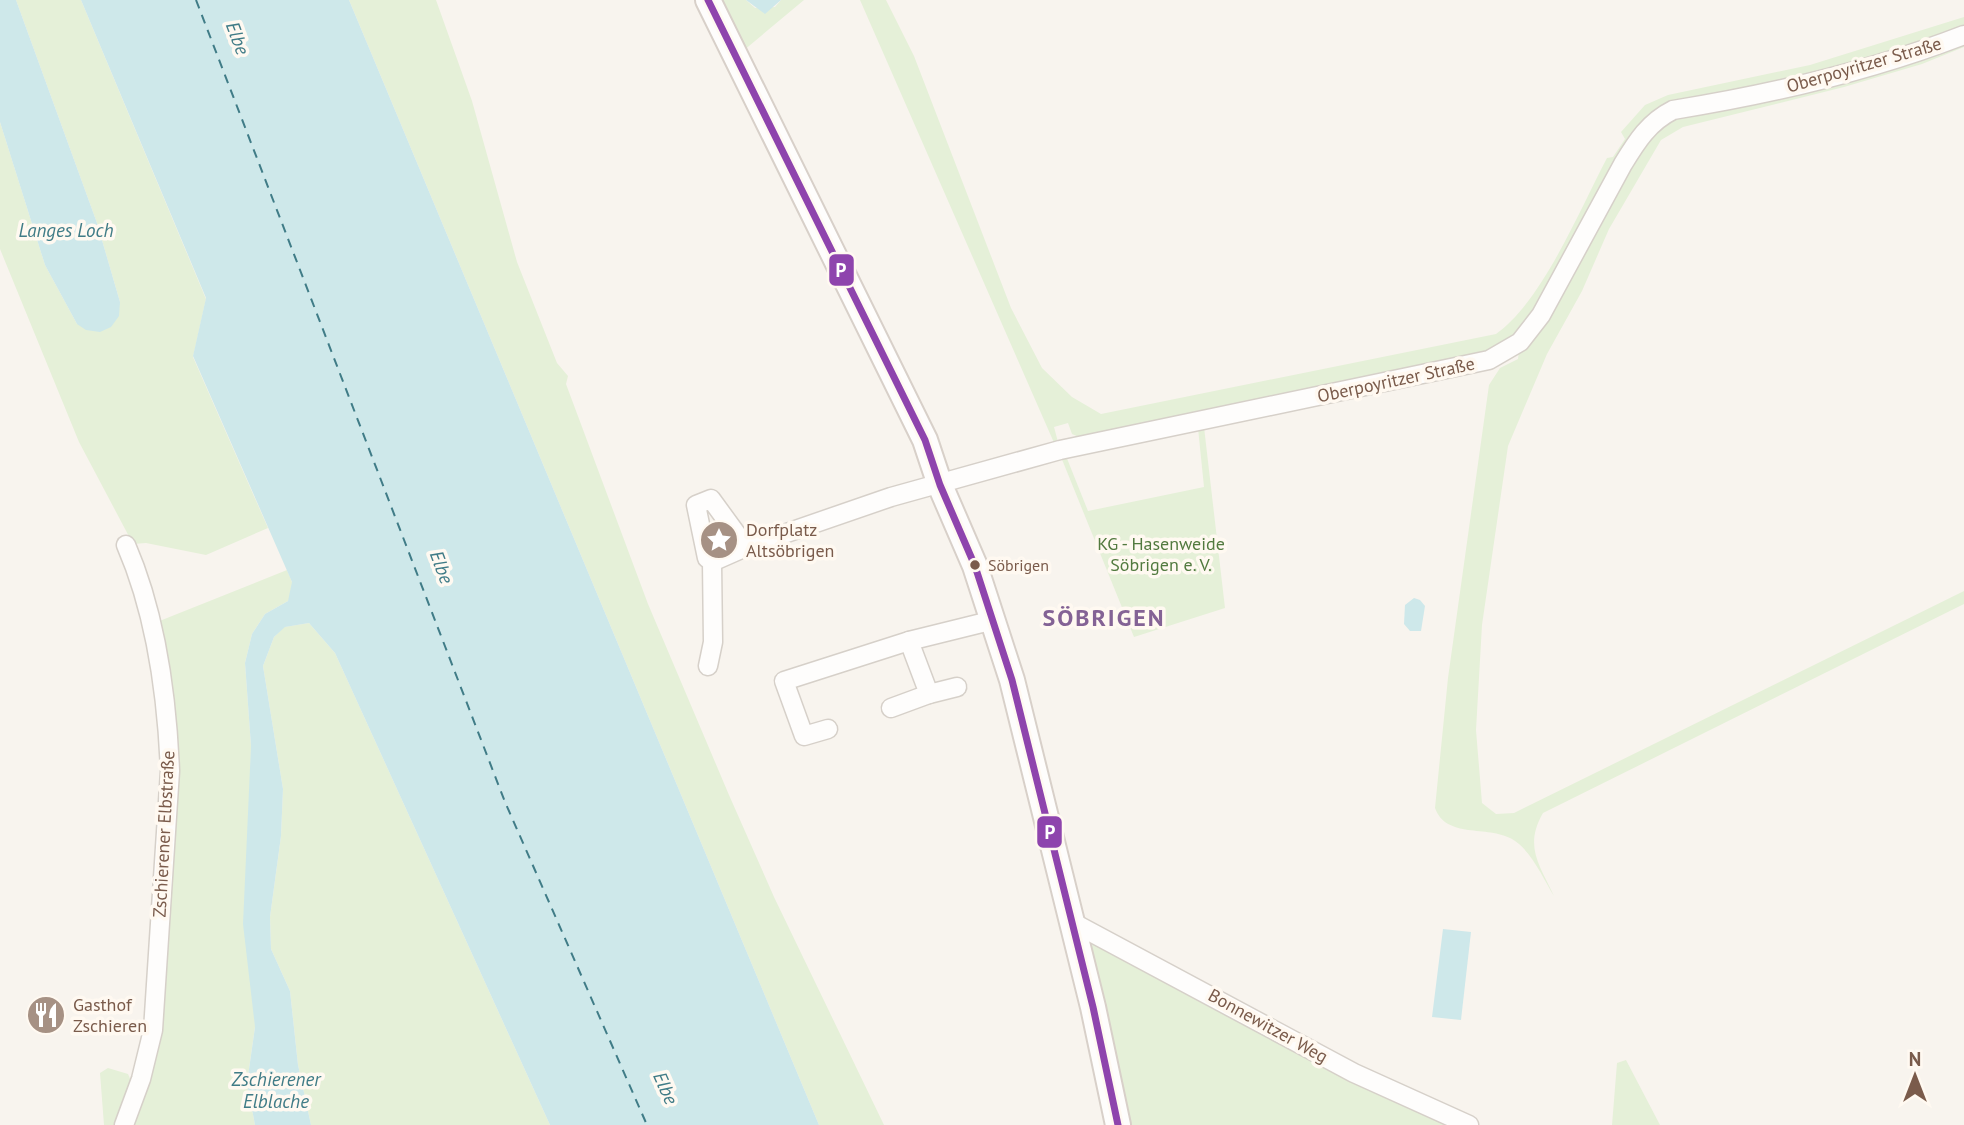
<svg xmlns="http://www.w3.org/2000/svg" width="1964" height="1125" font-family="'PT Sans',sans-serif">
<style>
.green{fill:#e5f0d8}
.water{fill:#cee8ea}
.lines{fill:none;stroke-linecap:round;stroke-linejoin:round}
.ferry{stroke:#407c87;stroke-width:2;stroke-dasharray:9 7;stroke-linecap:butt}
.street-casing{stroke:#d6d0c9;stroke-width:21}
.secondary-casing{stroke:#d8d0c9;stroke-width:28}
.street{stroke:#fefdfc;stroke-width:18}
.secondary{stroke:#fefdfc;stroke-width:24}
.bus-1-casing{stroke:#fff9f1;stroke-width:12}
.bus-1{stroke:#8e44ad;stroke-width:7}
.bus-dot{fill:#7a5b4b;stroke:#fff9f1;stroke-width:2.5}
.labels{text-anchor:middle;stroke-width:7;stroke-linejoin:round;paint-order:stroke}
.bus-label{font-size:16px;fill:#7a5b4b;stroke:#fff9f1;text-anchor:start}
.street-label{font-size:18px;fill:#7a5b4b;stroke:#fff9f1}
.poi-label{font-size:18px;fill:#7a5b4b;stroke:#fff9f1;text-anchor:start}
.park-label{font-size:18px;fill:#527a3f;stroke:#fff9f1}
.water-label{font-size:19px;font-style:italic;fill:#407c87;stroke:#fff9f1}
.district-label{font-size:24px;font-weight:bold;letter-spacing:2px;fill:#846395;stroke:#fff9f1}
.line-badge{stroke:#fff9f1;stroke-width:2.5}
.badge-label{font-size:19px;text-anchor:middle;font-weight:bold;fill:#fff}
</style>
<rect width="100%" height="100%" fill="#f8f4ee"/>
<!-- green -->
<g class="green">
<path d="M16,0h65l125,299 -13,58 75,171 -62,27 -60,-12 -13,1 -54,-102 -79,-193v-127l45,143 32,59 43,-22 -23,-79z"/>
<path d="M349,0h87l36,101 45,161 40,101 11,13 -2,8 82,220 81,191 45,102 110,228h-65z"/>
<path d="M717,0h29l9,8 20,-1 6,-7h23l-61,51z"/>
<path d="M860,0h26l28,56 97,252 31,60 30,29 29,17 395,-80c46,-32 84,-125 111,-176l6,-1 12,-18 -4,-7 24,-27 23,-10 142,-30 154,-48v13l-49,19 -256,63 -141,223 -21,16 -414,88 -11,-5 -4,-11 -14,4 4,15 -3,3z"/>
<path d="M1964,41v6l-42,17 -78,23 -161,40 -22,13 -52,89 -27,62 -35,63 -39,92 -26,179 -6,105 6,73 14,11 18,-1 450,-222v13l-421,209c-19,33 -4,51 11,83 -11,-18 -23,-46 -42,-57 -25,-14 -66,0 -77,-31l13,-130 41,-293 11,-17 18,-9 1,-8 108,-186 39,-45 120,-27 5,4z"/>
<path d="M1204,427l21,181 -91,29 -73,-180 5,-1 22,55 116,-24 -6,-59z"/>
<path d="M287,570l5,12v12l-4,7 -23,13 -13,20 -7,29 6,83 -1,74 5,207 -8,56 8,42h-125l24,-72 20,-282 -17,-149z"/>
<path d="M309,623l26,30 215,472h-239l-13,-60 -8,-74 -19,-42 -1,-32 11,-81 2,-47 -20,-123 11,-29 10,-10z"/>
<path d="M1086,933l372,192h-333z"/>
<path d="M1626,1060l34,65h-48l5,-62z"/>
<path d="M108,1068l20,6 4,9 -14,42h-14l-4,-52z"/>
</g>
<!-- water -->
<g class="water">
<path d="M0,0h16l81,223 23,79 -1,14 -8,11 -11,5 -14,-2 -9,-6 -32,-59 -45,-143z"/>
<path d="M81,0h268l470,1125h-269l-215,-472 -26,-30 -24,4 -11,10 -11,29 20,123 -2,47 -11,81 1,32 19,42 8,74 13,60h-56l-8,-42 8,-56 -12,-103 8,-178 -6,-83 7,-29 13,-20 23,-13 4,-19 -99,-226 13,-58z"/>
<path d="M746,0h35l-16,14z"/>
<path d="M1414,598l6,2 5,6 -4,25h-11l-6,-7 1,-19z"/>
<path d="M1443,929l28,3 -10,88 -29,-3z"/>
</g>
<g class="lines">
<!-- ferry -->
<path class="ferry" d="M196,0l309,802 142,323"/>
<defs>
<g id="street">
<path d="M746,547l145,-50 169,-47 429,-90 31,-18 21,-27 82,-151c14,-23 26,-42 50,-54 99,-16 198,-39 291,-75"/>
<path d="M708,666l5,-24 -1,-80 -5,-4 -11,-53 15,-6 35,48 -34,15"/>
<path d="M929,694l28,-7"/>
<path d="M891,708l38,-14 -20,-53"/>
<path d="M828,729l-24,7 -20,-55 125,-40 85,-21"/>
<path d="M1070,921l284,152 115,52"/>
<path d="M124,1125l17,-46 12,-49 17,-259c-3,-75 -14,-157 -44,-226"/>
</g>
<path id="secondary" d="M708,0l217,440 15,45 35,81 37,114 81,327 25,118"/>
</defs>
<!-- street casing -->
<use href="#street" class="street-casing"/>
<!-- secondary casing -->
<use href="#secondary" class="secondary-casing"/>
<!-- street -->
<use href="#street" class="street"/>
<!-- secondary -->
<use href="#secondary" class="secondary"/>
<defs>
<path id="bus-1" d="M708,0l217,440 15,45 35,81 37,114 81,327 25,118"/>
</defs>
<!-- bus-1 casing -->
<use href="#bus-1" class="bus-1-casing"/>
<!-- bus-1 -->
<use href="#bus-1" class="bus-1"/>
</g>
<!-- icons -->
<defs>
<symbol id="sight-disc" viewBox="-11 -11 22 22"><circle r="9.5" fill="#a69184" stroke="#fff9f1"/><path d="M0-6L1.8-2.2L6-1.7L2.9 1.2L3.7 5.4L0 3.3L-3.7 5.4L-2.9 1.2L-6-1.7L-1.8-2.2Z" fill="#fff"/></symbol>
<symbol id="restaurant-disc" viewBox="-11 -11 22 22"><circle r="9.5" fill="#a69184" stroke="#fff9f1"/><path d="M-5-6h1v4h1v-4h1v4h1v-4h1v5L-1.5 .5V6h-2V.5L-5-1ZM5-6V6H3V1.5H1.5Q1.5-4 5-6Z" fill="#fff"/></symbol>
</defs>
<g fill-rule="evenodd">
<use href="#sight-disc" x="697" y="518" width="44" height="44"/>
<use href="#restaurant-disc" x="24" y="993" width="44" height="44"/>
</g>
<!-- markers -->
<circle class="bus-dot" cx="975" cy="565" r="6"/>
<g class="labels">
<!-- bus labels -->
<g class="bus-label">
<text x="988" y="571">Söbrigen</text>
</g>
<!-- street labels -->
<g class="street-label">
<text transform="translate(1864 65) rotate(-16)" y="6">Oberpoyritzer Straße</text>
<text transform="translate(1396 380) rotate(-12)" y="6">Oberpoyritzer Straße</text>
<text transform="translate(164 834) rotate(-87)" y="6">Zschierener Elbstraße</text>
<text transform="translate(1268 1026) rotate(29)" y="6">Bonnewitzer Weg</text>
</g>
<!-- poi labels -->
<g class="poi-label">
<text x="746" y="536">Dorfplatz<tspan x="746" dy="21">Altsöbrigen</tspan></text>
<text x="73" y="1011">Gasthof<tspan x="73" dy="21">Zschieren</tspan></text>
</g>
<!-- park labels -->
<g class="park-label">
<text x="1161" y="550">KG - Hasenweide<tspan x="1161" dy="21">Söbrigen e. V.</tspan></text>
</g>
<!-- water labels -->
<g class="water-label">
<text transform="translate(238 38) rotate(69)" y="7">Elbe</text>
<text x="66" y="237">Langes Loch</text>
<text transform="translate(442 567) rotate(69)" y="7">Elbe</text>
<text x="276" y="1086">Zschierener<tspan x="276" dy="22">Elblache</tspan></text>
<text transform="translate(666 1088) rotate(66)" y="7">Elbe</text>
</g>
<!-- district labels -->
<g class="district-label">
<text x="1104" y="626">SÖBRIGEN</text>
</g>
</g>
<g class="line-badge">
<rect x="828" y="253" width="27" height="34" rx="7" fill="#8e44ad"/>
<rect x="1036" y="815" width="27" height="34" rx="7" fill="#8e44ad"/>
</g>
<g class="badge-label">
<text x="841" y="277">P</text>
<text x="1050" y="839">P</text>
</g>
<!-- north arrow -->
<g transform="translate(1915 1076)" stroke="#fff9f1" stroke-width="5" paint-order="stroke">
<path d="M0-5L12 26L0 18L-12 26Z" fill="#7a5b4b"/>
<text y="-10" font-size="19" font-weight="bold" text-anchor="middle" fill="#7a5b4b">N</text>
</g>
</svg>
